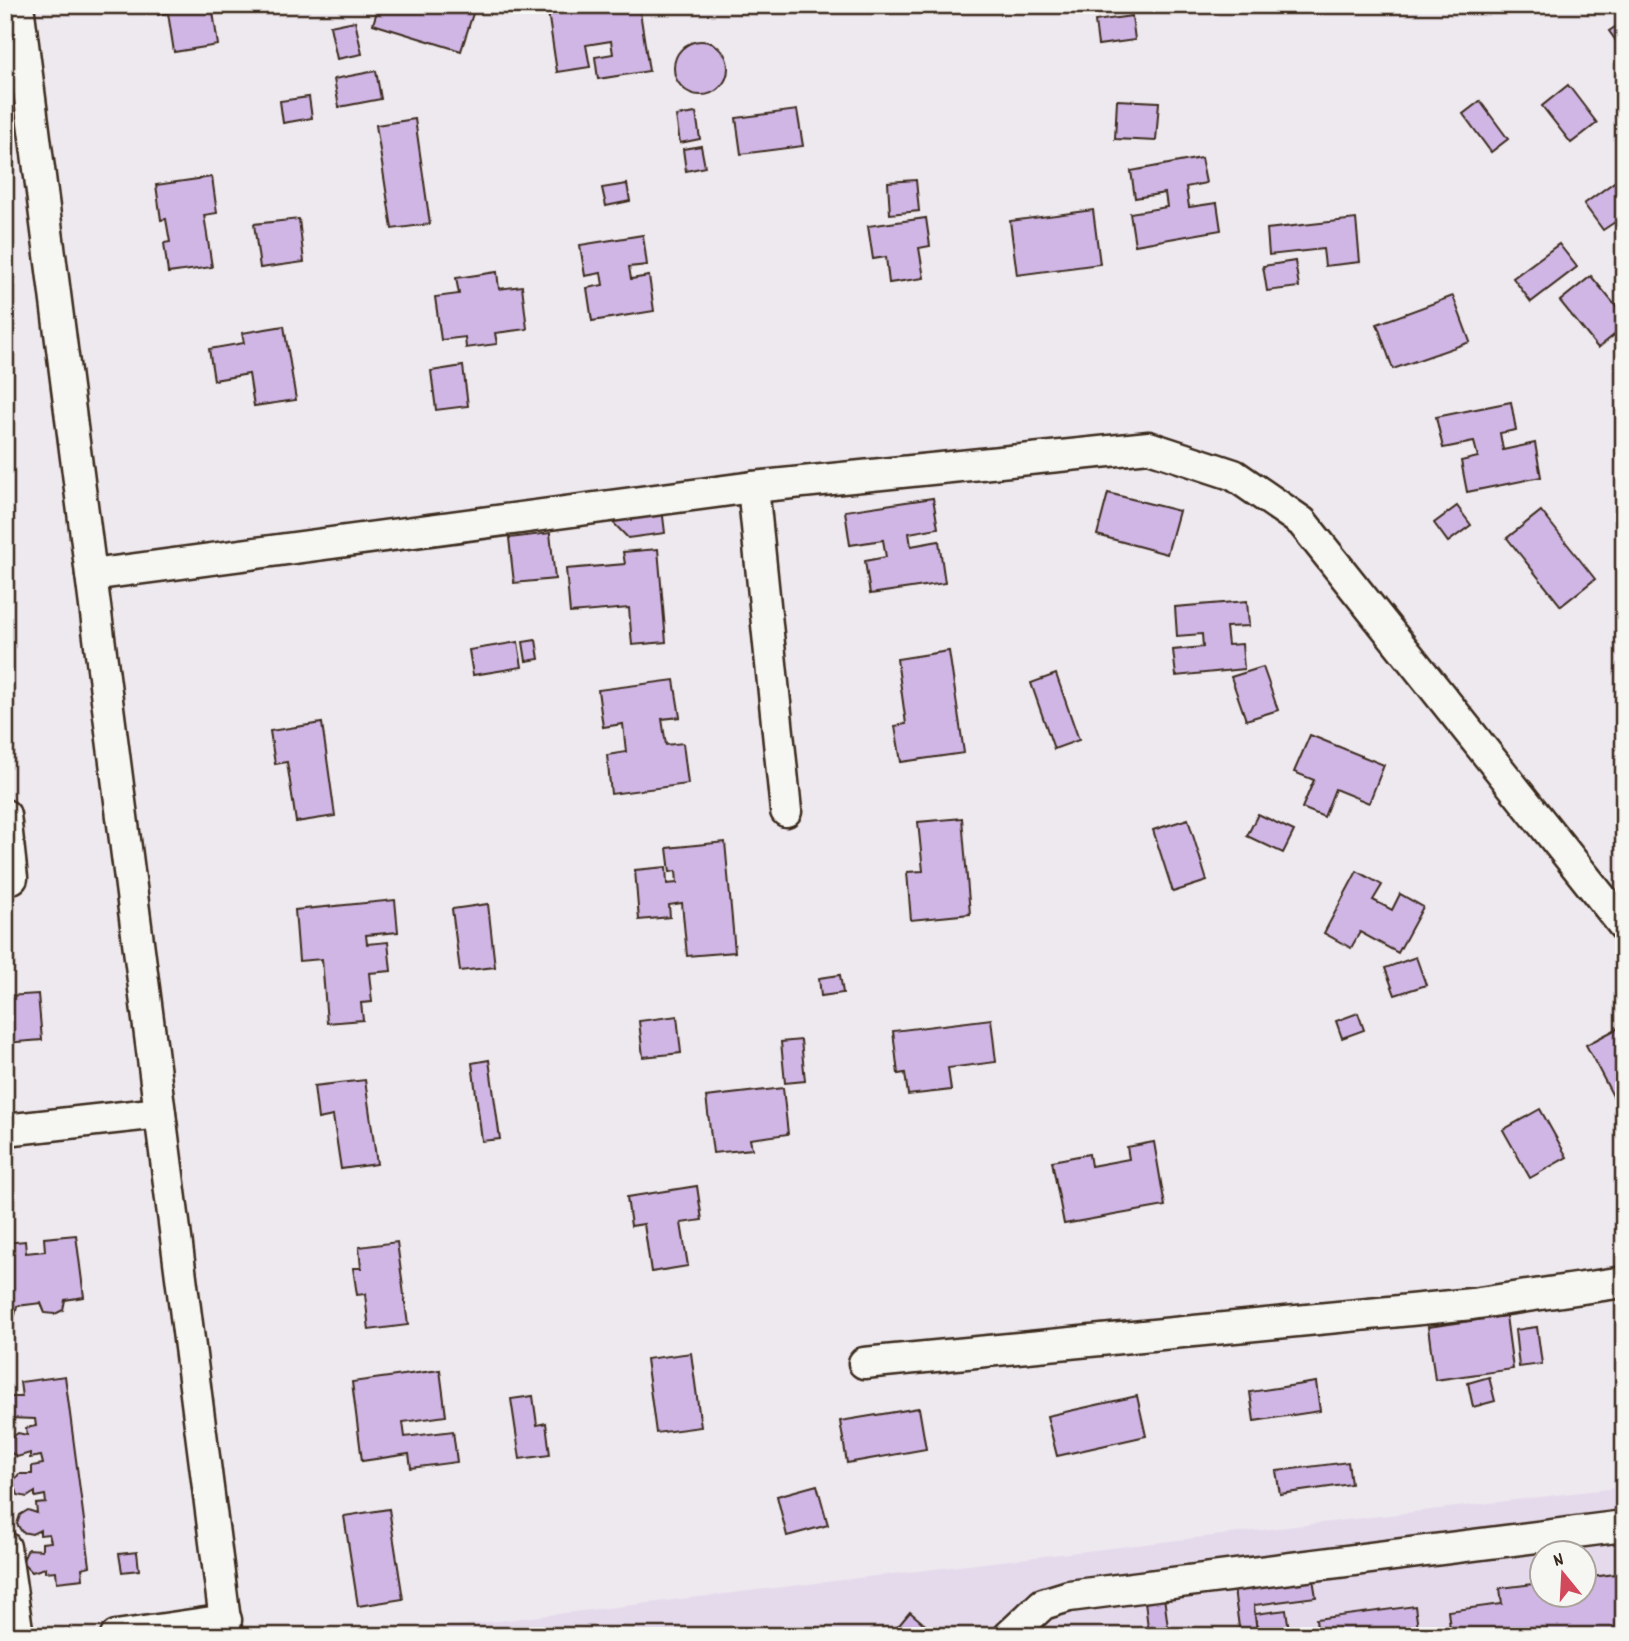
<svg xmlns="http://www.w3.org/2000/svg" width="1629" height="1641" font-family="Dekko,sans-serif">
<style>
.built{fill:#e5daec;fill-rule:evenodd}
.building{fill:#d0b6e5;stroke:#3b2a1e;stroke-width:2}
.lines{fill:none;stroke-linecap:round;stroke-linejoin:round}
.minor-casing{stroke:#3b2a1e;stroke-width:35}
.minor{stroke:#f6f6f2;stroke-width:30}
</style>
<rect width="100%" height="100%" fill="#eee9ef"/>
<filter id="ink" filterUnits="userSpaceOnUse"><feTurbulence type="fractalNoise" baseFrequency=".0143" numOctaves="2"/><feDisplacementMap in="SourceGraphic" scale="14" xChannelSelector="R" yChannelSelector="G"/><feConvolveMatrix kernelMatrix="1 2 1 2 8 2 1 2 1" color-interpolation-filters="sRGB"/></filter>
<g filter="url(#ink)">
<!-- built -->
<path class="built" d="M1624,1487v149h-1253zM1542,1554h42v42h-42z"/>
<!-- building -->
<g class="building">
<path d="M156,5h56l6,40 -44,7 -6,-39 -10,2z"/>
<path d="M379,5h91l5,2 -14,44 -88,-27z"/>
<path d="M547,5h92l10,66 -51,8 -3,-22 18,-3 -2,-13 -25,4 4,22 -33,5z"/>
<path d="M1132,16l3,24 -37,5 -3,-24z"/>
<path d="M355,21l7,33 -25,5 -7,-33z"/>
<path d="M1624,21v31l-15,-21z"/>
<circle cx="701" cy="68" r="27"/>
<path d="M376,71l5,28 -42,8 -5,-28z"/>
<path d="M1568,85l29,38 -26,20 -29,-37z"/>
<path d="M309,97l3,21 -29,5 -3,-22z"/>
<path d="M1117,100l42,2 -3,39 -41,-2z"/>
<path d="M1480,101l28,38 -17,13 -28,-38z"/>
<path d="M797,110l6,36 -62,8 -5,-36z"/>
<path d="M696,113l4,26 -20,4 -4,-27z"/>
<path d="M415,119l15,105 -38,5 -16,-104z"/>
<path d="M701,146l4,21 -19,4 -3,-22z"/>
<path d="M1201,158l5,25 -20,4 3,20 28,-4 4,27 -86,15 -5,-32 37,-6 -2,-14 -30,5 -4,-27z"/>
<path d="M1624,175v41l-21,14 -19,-26z"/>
<path d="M212,177l5,36 -13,2 8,52 -44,6 -4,-30 6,-1 -4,-23 -5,1 -5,-35z"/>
<path d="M916,180l3,31 -29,3 -2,-32z"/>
<path d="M627,184l3,17 -24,5 -4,-18z"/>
<path d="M1093,210l7,54 -83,11 -7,-54z"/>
<path d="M926,218l4,28 -11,2 5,30 -35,5 -3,-26 -13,2 -5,-33z"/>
<path d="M299,219l5,43 -44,6 -6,-44z"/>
<path d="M1356,219l4,43 -35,4 -2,-17 -54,6 -2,-26z"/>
<path d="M643,235l4,30 -18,2 2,12 18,-3 5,35 -62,10 -5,-33 16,-3 -2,-12 -16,3 -5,-31z"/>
<path d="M1559,244l18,23 -46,35 -18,-24z"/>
<path d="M1295,261l4,26 -32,4 -4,-25z"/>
<path d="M497,272l2,17 23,-3 5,43 -32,4 2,11 -31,4 -1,-11 -24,3 -6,-43 24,-3 -3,-16z"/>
<path d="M1591,276l33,40v11l-26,21 -38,-47z"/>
<path d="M1453,296l17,46 -77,27 -16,-45z"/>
<path d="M284,326l12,74 -42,6 -5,-32 -35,6 -5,-31 35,-6 -2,-10z"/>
<path d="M463,366l5,40 -32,4 -5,-39z"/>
<path d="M1511,402l5,28 -16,3 3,17 32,-7 6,34 -74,15 -6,-31 17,-4 -4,-15 -31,6 -7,-31z"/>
<path d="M1108,493l71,18 -12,43 -70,-19z"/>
<path d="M933,498l5,30 -29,5 2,13 28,-5 6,42 -75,11 -5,-33 21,-4 -3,-17 -33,5 -5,-34z"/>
<path d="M661,500l4,33 -37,5 -29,-30z"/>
<path d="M1457,506l14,19 -23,17 -14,-19z"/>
<path d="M1541,511l54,68 -34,27 -54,-68z"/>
<path d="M550,533l5,46 -41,4 -5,-45z"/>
<path d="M658,549l8,93 -34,3 -3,-37 -59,5 -4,-44 59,-5 -2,-12z"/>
<path d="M1247,601l2,25 -23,1 2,18 14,-1 2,25 -68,7 -3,-26 30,-3 -1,-13 -25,2 -2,-29z"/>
<path d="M536,640l3,19 -13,2 -3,-19z"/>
<path d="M518,642l4,25 -49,8 -4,-25z"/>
<path d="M949,651l15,102 -63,9 -6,-36 11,-2 -9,-65z"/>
<path d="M1263,667l15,43 -32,10 -15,-43z"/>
<path d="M1056,674l23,66 -25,9 -23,-66z"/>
<path d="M674,680l6,37 -18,2 4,26 17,-2 5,41 -77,10 -4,-39 19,-3 -3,-28 -20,3 -5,-37z"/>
<path d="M322,723l13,93 -39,6 -9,-60 -12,2 -5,-33z"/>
<path d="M1310,735l74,30 -15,38 -34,-14 -11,28 -22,-9 12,-28 -20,-8z"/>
<path d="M1258,814l36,17 -11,22 -36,-17z"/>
<path d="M962,818l8,96 -59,6 -4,-48 16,-1 -5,-49z"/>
<path d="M1188,819l19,62 -34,11 -20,-62z"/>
<path d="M725,842l10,110 -48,4 -5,-53 -13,2 1,12 -31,3 -4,-50 31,-3 1,17 10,-1 -1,-12 -6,1 -3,-24z"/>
<path d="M1357,871l25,14 -9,15 19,10 8,-16 23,13 -25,46 -38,-21 -9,16 -27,-15z"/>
<path d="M395,900l3,32 -32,3 1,9 21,-2 3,29 -22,2 3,29 -11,1 2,17 -36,3 -5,-64 -23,2 -4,-51z"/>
<path d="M488,904l7,63 -35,4 -8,-62z"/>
<path d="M1416,957l10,28 -31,10 -10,-27z"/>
<path d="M840,975l3,18 -22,3 -2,-18z"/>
<path d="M5,977l2,19 31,-2 4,46 -37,3z"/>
<path d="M1358,1013l6,17 -22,8 -6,-17z"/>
<path d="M677,1016l4,37 -38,4 -4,-36z"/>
<path d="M991,1019l5,43 -48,6 3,22 -43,5 -3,-22 -7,1 -5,-43z"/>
<path d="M1624,1025v92l-38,-72z"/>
<path d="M801,1040l4,41 -20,2 -4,-41z"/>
<path d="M489,1060l11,79 -18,2 -10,-78z"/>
<path d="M365,1080l12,84 -36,5 -8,-53 -15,3 -4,-33z"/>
<path d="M783,1088l5,46 -38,5 2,10 -39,4 -7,-56z"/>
<path d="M1540,1109l27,48 -37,21 -27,-48z"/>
<path d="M1154,1142l11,64 -101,18 -12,-63 37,-7 2,12 38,-7 -2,-12z"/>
<path d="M697,1186l5,34 -21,3 7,43 -37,6 -7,-48 -13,2 -4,-29z"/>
<path d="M76,1235l8,62 -19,3 -2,10 -8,4 -10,-1 -4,-10 -24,3 -2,9 -10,5v-77l20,-2 1,12 19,-2 -1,-13z"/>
<path d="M397,1242l11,83 -39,5 -4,-36 -8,1 -4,-27h8l-2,-21z"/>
<path d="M1506,1316l7,53 -78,11 -7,-53z"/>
<path d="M1537,1327l5,37 -23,3 -4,-37z"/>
<path d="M691,1353l10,74 -45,6 -10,-74z"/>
<path d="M440,1370l6,46 -43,6 2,15 48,-6 4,31 -46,6 -2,-14 -47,7 -10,-79z"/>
<path d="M65,1376l25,190 -8,2 1,11 -26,3 -1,-11 -11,1v-4l-13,4 -10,-10 6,-13 14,1v-7l9,-1 -2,-8 -9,1v-5l-8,4 -10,-2 -5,-8 3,-9 8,-5 9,3 -1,-9 10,-1 -1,-8 -10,2v-5l-8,5 -9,-2 -5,-14 6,-7h13v-8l11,-2 -2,-8 -11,2v-5l-13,4 -7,-5 1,-14 7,-5 9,2 -1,-7 10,-2 -1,-7 -26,-1 -4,-15 5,-6h12l-2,-15z"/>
<path d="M1489,1377l6,24 -22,6 -5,-24z"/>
<path d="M1316,1382l4,29 -66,10 -4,-29z"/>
<path d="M533,1396l4,29 9,-2 4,32 -30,4 -9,-60z"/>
<path d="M1137,1396l9,40 -89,20 -10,-40z"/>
<path d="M919,1408l7,41 -79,14 -7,-42z"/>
<path d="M1348,1462l3,22 -71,10 -4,-23z"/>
<path d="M817,1485l11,40 -41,11 -10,-40z"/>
<path d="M389,1509l14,90 -45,7 -14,-90z"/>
<path d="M137,1552l2,18 -17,2 -3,-18z"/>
<path d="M1624,1573v63h-173l-3,-25 54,-7 -2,-16 42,-5v13h42v-18z"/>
<path d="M1313,1579l3,18 -62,8 3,28 -17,2 -6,-46z"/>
<path d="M1164,1597l4,30 -20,2 -3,-29z"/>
<path d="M1415,1606l4,30h-101l-2,-17z"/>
<path d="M1286,1610l4,26h-32l-3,-22z"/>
<path d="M910,1612l28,24h-48z"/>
</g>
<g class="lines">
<defs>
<g id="minor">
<path d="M18,5l209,1631"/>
<path d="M753,487l33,324"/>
<path d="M91,575l662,-88 396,-40 85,28 68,47 322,404"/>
<path d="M5,815l7,63"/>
<path d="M5,1130l155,-17"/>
<path d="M864,1363l608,-59 152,-22"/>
<path d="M5,1547l13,89"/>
<path d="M116,1636l110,-16"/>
<path d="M1009,1636l34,-32 26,-8 555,-70"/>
</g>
</defs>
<!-- minor casing -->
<use href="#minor" class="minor-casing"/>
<!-- minor -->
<use href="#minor" class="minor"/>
</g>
</g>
<!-- margin -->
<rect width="1629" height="1641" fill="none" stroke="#f6f6f2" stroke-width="28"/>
<rect x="14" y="14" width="1601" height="1613" fill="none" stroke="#3b2a1e" stroke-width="2.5" filter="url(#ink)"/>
<!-- north arrow -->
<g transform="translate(1563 1574) rotate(342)"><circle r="33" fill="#f6f6f2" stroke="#aba49d" stroke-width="2"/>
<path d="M0-5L12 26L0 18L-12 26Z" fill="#d1495b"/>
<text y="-10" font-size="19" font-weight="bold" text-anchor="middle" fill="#3b2a1e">N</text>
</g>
</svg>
